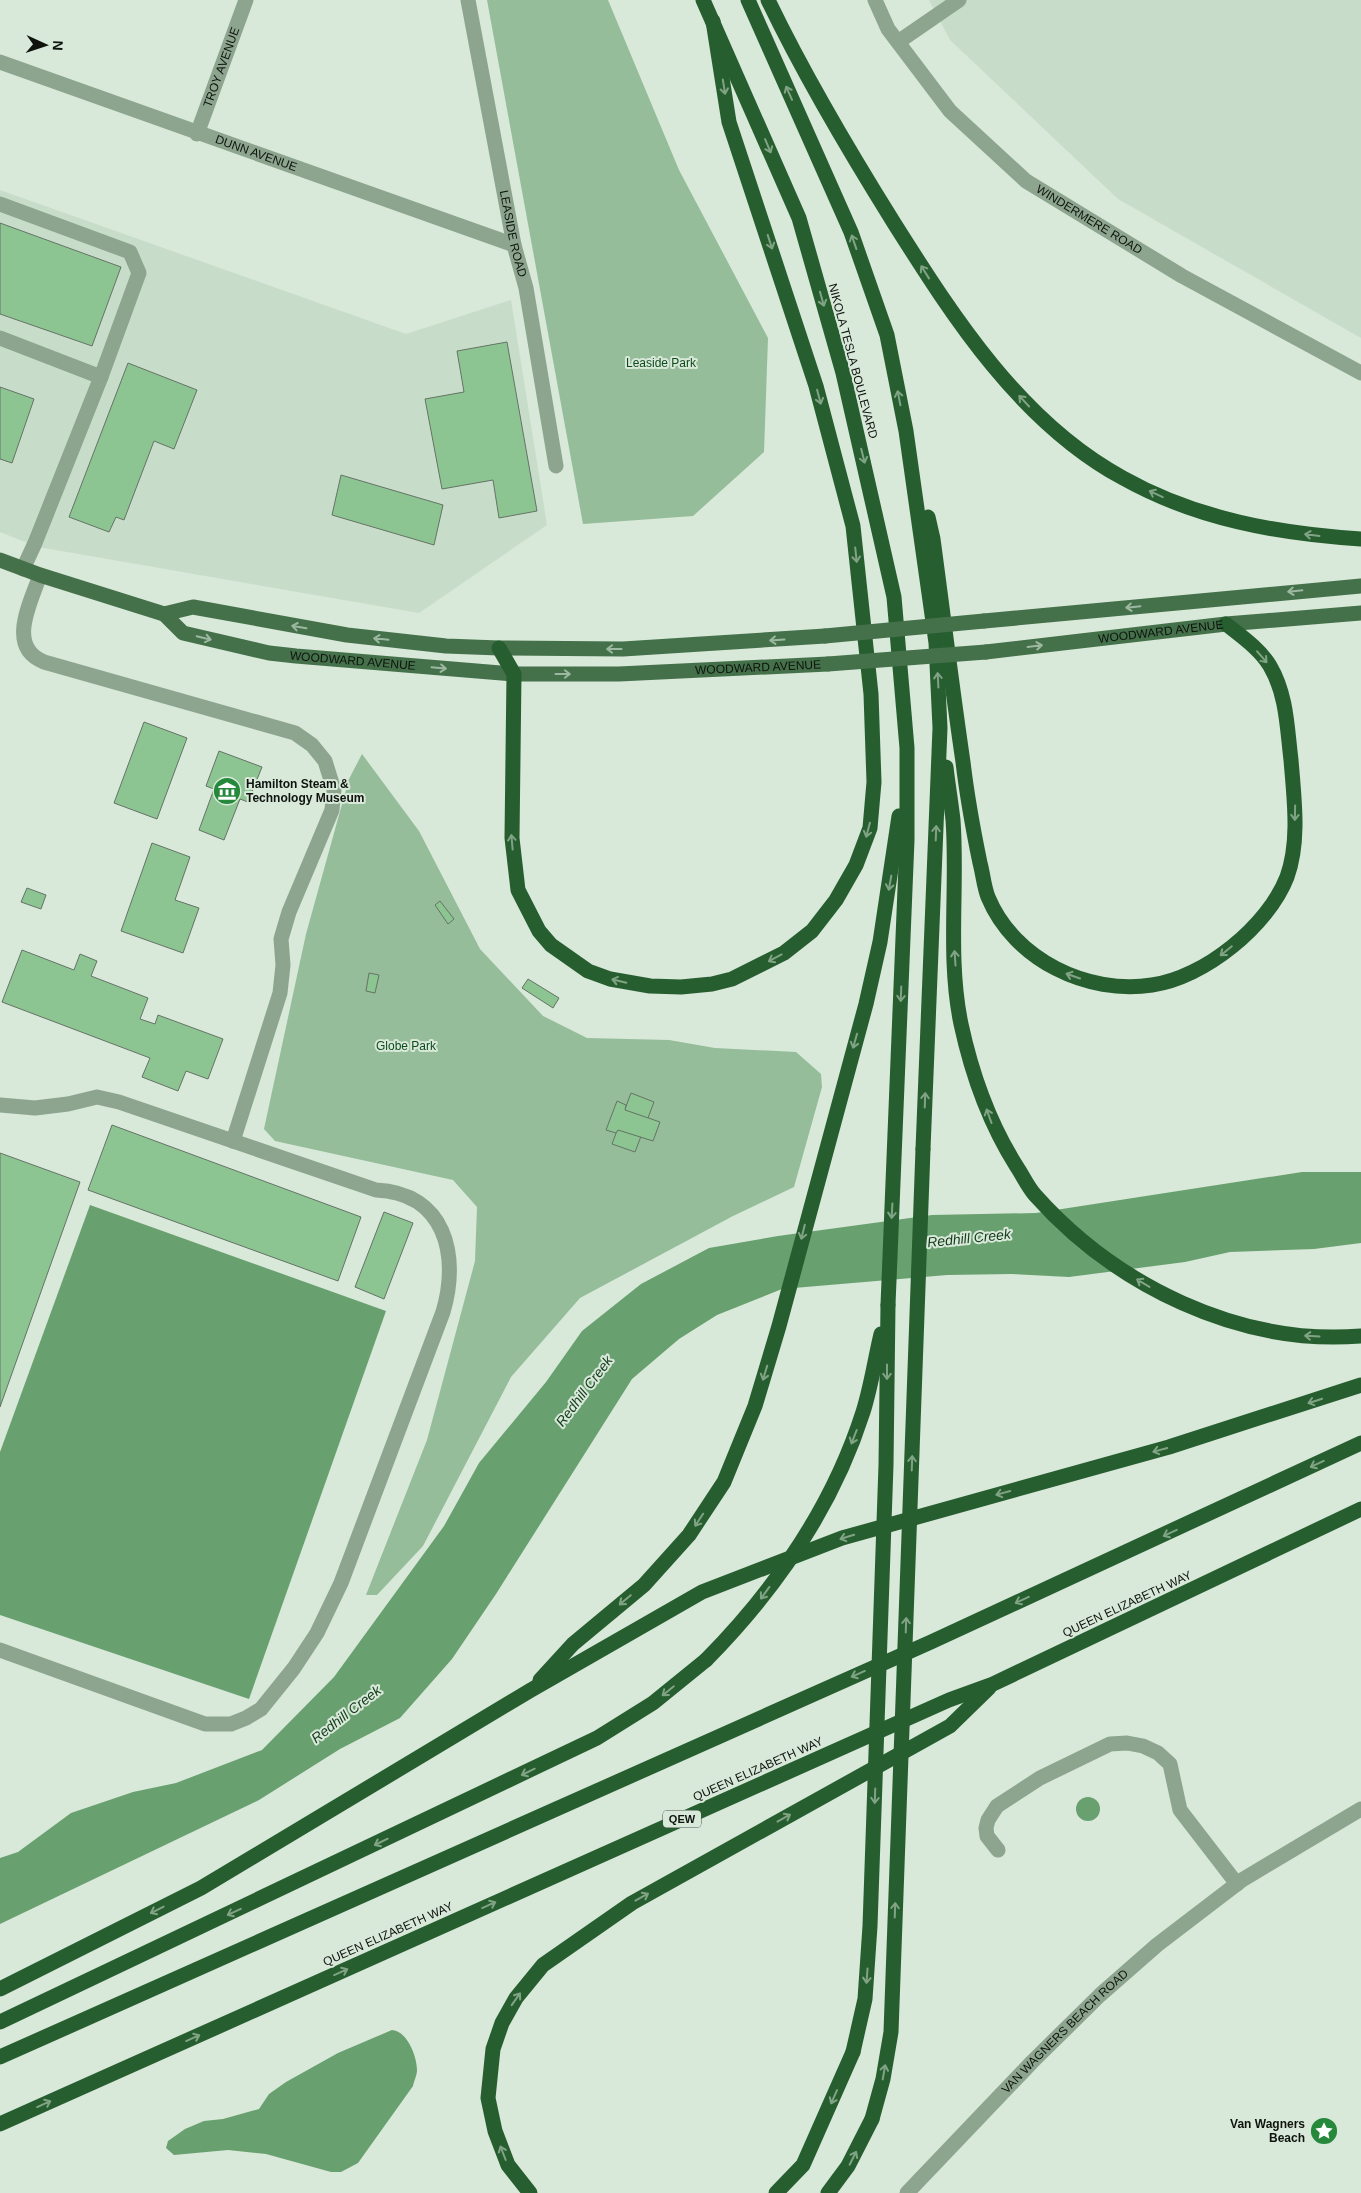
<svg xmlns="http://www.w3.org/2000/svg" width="1361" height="2193" font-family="Helvetica,sans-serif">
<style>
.built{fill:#c8ddc9}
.green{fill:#95bd99}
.water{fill:#69a06f}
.building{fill:#8cc592;stroke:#657366}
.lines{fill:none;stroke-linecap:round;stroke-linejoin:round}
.minor{stroke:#8da58f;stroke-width:15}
.major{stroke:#44714a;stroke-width:15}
.highway{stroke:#275e30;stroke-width:15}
.major-bridge{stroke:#44714a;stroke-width:15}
.highway-bridge{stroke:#275e30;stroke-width:15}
.oneway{stroke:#80a384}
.oneway2{stroke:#9db8a0}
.labels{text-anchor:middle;stroke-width:4;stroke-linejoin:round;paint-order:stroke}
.shield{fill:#d8e8d9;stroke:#4b534b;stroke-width:1}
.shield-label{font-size:11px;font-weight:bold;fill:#0e130e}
.street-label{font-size:12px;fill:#0e130e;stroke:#d8e8d9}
.park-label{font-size:12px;fill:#0c4b1b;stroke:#d8e8d9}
.poi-label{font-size:12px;font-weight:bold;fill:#0e130e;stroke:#d8e8d9;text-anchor:start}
.water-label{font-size:14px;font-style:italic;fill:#123b1a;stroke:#d8e8d9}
</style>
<rect width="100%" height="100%" fill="#d8e8d9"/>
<!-- built -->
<g class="built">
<path d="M929,0h432v338l-243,-139 -168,-159z"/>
<path d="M0,190l406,144 105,-34 36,225 -128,88 -381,-66 -38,-15z"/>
</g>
<!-- green -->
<g class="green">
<path d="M487,0h121l71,170 89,168 -4,114 -71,64 -110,8z"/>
<path d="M362,754l57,77 61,118 63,67 44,22 82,2 46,8 81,4 25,22 1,13 -28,100 -61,29 -153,82 -69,79 -88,169 -46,49h-11l61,-155 48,-179 2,-54 -24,-27 -178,-39 -11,-12 42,-195 43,-155z"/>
</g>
<!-- water -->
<g class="water">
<path d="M1302,1172h59v71l-47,6 -84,3 -45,10 -116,15 -58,-3 -64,1 -165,14 -65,26 -38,24 -47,40 -136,215 -44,65 -52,59 -60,31 -81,51 -259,124v-66l18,-6 53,-39 62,-21 43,-9 86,-33 72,-73 110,-151 35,-63 67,-81 36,-51 59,-47 68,-36 69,-12 154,-21 104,-2z"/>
<path d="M90,1205l296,106 -137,388 -249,-84v-163z"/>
<circle cx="1088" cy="1809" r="12"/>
<path d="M392,2030c15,1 25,26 25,40 0,5 -3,11 -4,16l-55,77 -17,9h-10l-65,-18 -38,-4 -54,5 -8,-7 2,-7 17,-12 19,-8 19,-2 36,-10 10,-15 17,-12 52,-29z"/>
</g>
<!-- building -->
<g class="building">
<path d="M0,223l121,44 -29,79 -92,-32z"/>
<path d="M507,342l30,169 -38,7 -6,-38 -51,9 -17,-90 39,-7 -7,-41z"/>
<path d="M128,363l69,27 -23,59 -20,-8 -30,79 -8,-3 -7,15 -40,-15z"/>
<path d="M0,387l34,12 -22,64 -12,-4z"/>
<path d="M341,475l102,30 -9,40 -102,-30z"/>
<path d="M144,722l43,16 -30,81 -43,-16z"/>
<path d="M219,751l43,16 -14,35 -8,-3 -16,41 -25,-10 15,-41 -8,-3z"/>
<path d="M152,843l38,14 -15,43 24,8 -16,45 -62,-22z"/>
<path d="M27,888l19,7 -5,14 -20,-7z"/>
<path d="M440,901l14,18 -6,5 -13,-19z"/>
<path d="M22,950l52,20 6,-16 17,7 -6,15 57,22 -8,21 15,5 3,-9 65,24 -15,40 -22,-8 -8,20 -36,-14 8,-19 -148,-56z"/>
<path d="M369,973l10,2 -4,18 -9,-2z"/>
<path d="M528,979l31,19 -6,10 -31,-20z"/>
<path d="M631,1093l23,9 -19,50 -23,-8z"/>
<path d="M617,1101l9,4 -1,5 35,12 -7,19 -35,-11 -2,3 -10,-3z"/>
<path d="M112,1125l249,92 -23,64 -250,-91z"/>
<path d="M0,1153l80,29 -80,225z"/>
<path d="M384,1212l29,11 -29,76 -29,-12z"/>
</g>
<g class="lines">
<!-- minor -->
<g class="minor">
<path id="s1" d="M468,0l46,245 12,43 30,178"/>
<path id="s2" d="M875,0l13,29 62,82 76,70 156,95 179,97"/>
<path d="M898,42l61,-42"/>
<path id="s3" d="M0,62l514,183"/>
<path id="s4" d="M197,134l49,-134"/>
<path d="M0,204l130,48 9,21 -38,104 -66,166 -12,26"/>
<path d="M0,338l101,39"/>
<path d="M40,575c-9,27 -34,72 4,87l251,71 17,12 13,16 9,29 -2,20 -43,102 -8,27 2,26 -3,28 -47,148"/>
<path d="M0,1105l35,3 33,-4 29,-7 22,5 257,88c69,3 84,65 67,122l-102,271 -24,50 -23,35 -33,41 -15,9 -15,6h-26l-205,-74"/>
<path d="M998,1850l-11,-14 -1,-8 2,-8 9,-14 43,-28 70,-34 17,-1 16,3 15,7 12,11 10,46 57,74"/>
<path id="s5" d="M907,2193l125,-131 68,-67 57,-50 85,-65 119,-71"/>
</g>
<!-- major -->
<g class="major">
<path id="s6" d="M0,560l40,15 124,39 19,19 86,20 27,3 218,18h105l209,-10"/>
<path d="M164,614l29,-7 154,28 99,11 53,2 124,1 202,-13"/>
<path d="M984,621l377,-35"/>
<path id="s7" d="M986,652l240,-28 135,-11"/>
</g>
<!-- highway -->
<g class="highway">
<path d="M703,0l96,218 44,155 51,224 13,151v92l-19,465"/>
<path d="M748,0l103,232 36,103 19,96 30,212 4,85 -17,421"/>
<path d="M768,0c37,77 81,151 126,223 60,95 127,200 229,255 73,41 156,56 238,61"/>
<path d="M928,517l5,22c10,74 19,148 30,223 4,34 10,67 17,101 3,11 4,24 8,34 26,63 100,98 164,88 52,-7 116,-59 135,-108 13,-36 7,-79 4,-117 -4,-32 -4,-65 -21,-94 -10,-17 -29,-30 -44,-42"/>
<path d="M499,648l15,26 -2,164 6,52 21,41 12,14 37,26 22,8 40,7 31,1 31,-3 20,-5 52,-26 28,-22 24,-31 20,-35 14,-37 4,-46 -3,-88 -18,-168 -37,-140 -87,-264 -16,-101"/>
<path d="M946,767c2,18 5,35 7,53 5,67 -6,137 8,204 11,51 28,99 56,143 6,9 11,20 18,28 80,90 204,151 326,141"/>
<path d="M540,1680l33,-36 71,-59 45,-50 35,-53 31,-76 24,-80 87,-322 14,-62 19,-126"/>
<path d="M0,1989l201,-101 330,-198 171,-98 140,-54 327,-91 192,-62"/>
<path d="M0,2022l597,-284 56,-35 53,-43"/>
<path d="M0,2057l931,-415 430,-199"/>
<path d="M0,2124l949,-424 44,-16 368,-175"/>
<path d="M530,2193l-22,-28 -13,-34 -7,-33 5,-49 9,-26 14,-25 27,-33 89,-62 318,-177 39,-38"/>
<path d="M776,2193l27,-28 50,-113"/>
<path d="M828,2193l20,-27 24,-47"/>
</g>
<!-- major-bridge -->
<g class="major-bridge">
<path d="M825,636l159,-15"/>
<path d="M828,664l158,-12"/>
</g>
<!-- highway-bridge -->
<g class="highway-bridge">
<path d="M706,1660c69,-70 127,-154 157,-248 8,-25 12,-53 18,-78"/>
<path d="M853,2052l12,-53 5,-73 16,-461 2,-160"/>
<path d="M872,2119l11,-40 8,-47 32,-883"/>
</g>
</g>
<!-- one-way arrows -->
<defs><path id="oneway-shaft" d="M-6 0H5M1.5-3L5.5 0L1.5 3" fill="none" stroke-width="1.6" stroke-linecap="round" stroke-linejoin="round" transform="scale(1.25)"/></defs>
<g class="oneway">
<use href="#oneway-shaft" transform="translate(724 87) rotate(81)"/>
<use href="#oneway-shaft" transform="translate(789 93) rotate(-114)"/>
<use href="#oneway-shaft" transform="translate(768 146) rotate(67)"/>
<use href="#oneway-shaft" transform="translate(770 242) rotate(72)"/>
<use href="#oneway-shaft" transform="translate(854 242) rotate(-109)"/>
<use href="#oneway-shaft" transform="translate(925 272) rotate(-122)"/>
<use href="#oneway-shaft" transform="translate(822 299) rotate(74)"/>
<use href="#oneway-shaft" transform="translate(819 397) rotate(75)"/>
<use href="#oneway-shaft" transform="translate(899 398) rotate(-101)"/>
<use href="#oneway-shaft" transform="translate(1024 401) rotate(-133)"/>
<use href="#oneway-shaft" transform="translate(863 456) rotate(76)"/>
<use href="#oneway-shaft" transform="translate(1156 494) rotate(-155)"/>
<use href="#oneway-shaft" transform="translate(1312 535) rotate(-173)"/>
<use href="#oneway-shaft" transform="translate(856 555) rotate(84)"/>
<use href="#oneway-shaft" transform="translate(1262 657) rotate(49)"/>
<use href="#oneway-shaft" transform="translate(938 680) rotate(-93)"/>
<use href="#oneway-shaft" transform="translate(1295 813) rotate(91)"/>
<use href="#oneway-shaft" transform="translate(868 830) rotate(105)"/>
<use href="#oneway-shaft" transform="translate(936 833) rotate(-88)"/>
<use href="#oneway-shaft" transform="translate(512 842) rotate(-95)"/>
<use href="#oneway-shaft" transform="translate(890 883) rotate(100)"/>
<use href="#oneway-shaft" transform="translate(1226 951) rotate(141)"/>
<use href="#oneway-shaft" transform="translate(775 958) rotate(152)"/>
<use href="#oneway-shaft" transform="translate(955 958) rotate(-94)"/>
<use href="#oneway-shaft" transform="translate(1073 976) rotate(-161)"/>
<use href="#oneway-shaft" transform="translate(619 981) rotate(-167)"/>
<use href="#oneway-shaft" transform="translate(901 994) rotate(92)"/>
<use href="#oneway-shaft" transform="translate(855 1041) rotate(106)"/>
<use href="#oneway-shaft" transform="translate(925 1100) rotate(-88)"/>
<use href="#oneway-shaft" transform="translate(989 1116) rotate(-110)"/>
<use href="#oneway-shaft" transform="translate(892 1211) rotate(93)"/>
<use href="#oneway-shaft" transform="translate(803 1232) rotate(104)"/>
<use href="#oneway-shaft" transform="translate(1143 1283) rotate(-149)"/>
<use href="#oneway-shaft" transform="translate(1312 1336) rotate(-177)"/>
<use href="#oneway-shaft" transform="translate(887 1372) rotate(90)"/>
<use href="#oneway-shaft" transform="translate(765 1373) rotate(107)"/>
<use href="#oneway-shaft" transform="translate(1315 1401) rotate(162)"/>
<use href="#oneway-shaft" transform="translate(854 1437) rotate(111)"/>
<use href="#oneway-shaft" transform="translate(1160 1450) rotate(165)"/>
<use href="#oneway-shaft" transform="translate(912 1463) rotate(-88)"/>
<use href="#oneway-shaft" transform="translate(1317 1464) rotate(155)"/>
<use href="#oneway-shaft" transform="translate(1003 1493) rotate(165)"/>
<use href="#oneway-shaft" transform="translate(699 1520) rotate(123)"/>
<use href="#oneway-shaft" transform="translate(1170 1533) rotate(155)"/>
<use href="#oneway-shaft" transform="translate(847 1537) rotate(163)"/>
<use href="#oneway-shaft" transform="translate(765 1593) rotate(126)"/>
<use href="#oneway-shaft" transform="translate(625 1600) rotate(140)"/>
<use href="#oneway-shaft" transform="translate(1022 1600) rotate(155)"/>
<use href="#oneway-shaft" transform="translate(906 1625) rotate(-88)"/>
<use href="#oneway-shaft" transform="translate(858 1674) rotate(156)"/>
<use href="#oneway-shaft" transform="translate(668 1691) rotate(141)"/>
<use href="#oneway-shaft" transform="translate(528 1772) rotate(154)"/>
<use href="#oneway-shaft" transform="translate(875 1796) rotate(92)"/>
<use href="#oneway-shaft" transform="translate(784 1818) rotate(-29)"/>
<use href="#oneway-shaft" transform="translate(381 1842) rotate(154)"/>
<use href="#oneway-shaft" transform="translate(642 1897) rotate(-29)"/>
<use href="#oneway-shaft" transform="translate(489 1905) rotate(-24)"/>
<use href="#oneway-shaft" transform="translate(157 1910) rotate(153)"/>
<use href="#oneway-shaft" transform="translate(895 1910) rotate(-88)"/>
<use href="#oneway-shaft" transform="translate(234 1912) rotate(155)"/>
<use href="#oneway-shaft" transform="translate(341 1972) rotate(-24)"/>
<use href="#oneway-shaft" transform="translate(867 1976) rotate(94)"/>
<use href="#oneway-shaft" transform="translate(516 1999) rotate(-55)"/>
<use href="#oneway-shaft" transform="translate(193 2038) rotate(-24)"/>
<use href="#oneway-shaft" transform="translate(884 2072) rotate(-80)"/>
<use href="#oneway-shaft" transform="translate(834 2097) rotate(114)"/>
<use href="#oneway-shaft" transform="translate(44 2104) rotate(-24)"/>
<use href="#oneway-shaft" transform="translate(503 2153) rotate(-111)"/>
<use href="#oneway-shaft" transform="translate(853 2158) rotate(-63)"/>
</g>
<g class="oneway2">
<use href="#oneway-shaft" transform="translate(1295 591) rotate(174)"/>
<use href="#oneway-shaft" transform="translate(1133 607) rotate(174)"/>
<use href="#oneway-shaft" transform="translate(299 627) rotate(-171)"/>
<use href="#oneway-shaft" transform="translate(204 638) rotate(13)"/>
<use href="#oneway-shaft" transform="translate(381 639) rotate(-174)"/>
<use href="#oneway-shaft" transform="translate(777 640) rotate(176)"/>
<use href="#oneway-shaft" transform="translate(1035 646) rotate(-7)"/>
<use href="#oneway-shaft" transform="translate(614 649) rotate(-180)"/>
<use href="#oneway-shaft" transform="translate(439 668) rotate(5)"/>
<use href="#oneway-shaft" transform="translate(563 674)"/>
</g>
<!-- icons -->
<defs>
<symbol id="museum-disc" viewBox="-11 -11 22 22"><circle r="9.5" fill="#25883b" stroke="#d8e8d9"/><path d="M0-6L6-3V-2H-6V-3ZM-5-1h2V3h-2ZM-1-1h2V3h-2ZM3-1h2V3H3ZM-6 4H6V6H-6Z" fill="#fff"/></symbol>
<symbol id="sight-disc" viewBox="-11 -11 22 22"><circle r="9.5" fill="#25883b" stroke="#d8e8d9"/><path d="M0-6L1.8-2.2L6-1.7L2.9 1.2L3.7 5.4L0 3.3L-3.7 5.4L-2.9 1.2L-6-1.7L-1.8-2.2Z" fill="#fff"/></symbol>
</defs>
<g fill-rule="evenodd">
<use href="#museum-disc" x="211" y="775" width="32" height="32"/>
<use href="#sight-disc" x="1308" y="2115" width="32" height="32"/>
</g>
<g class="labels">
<!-- shield labels -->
<rect class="shield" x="663" y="1810.5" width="38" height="17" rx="4"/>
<g class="shield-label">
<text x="682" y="1823">QEW</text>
</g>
<!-- street labels -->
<g class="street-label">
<text dy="4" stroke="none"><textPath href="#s4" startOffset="71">TROY AVENUE</textPath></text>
<text dy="4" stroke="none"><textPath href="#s3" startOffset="272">DUNN AVENUE</textPath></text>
<text dy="4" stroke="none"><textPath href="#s2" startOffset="312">WINDERMERE ROAD</textPath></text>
<text dy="4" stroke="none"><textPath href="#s1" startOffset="238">LEASIDE ROAD</textPath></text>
<text transform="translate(853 361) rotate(75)" y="4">NIKOLA TESLA BOULEVARD</text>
<text dy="4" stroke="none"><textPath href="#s7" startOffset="176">WOODWARD AVENUE</textPath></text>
<text dy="4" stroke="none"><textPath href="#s6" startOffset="372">WOODWARD AVENUE</textPath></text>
<text dy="4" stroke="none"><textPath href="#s6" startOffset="778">WOODWARD AVENUE</textPath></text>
<text transform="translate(1127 1604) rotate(-25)" y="4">QUEEN ELIZABETH WAY</text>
<text transform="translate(758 1769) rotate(-24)" y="4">QUEEN ELIZABETH WAY</text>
<text transform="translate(388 1934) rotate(-24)" y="4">QUEEN ELIZABETH WAY</text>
<text dy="4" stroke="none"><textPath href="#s5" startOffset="226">VAN WAGNERS BEACH ROAD</textPath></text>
</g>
<!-- park labels -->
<g class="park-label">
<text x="661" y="367">Leaside Park</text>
<text x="406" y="1050">Globe Park</text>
</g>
<!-- poi labels -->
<g class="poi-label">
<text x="246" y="788">Hamilton Steam &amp;<tspan x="246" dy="14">Technology Museum</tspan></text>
<text x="1305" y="2128" text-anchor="end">Van Wagners<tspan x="1305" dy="14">Beach</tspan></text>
</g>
<!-- water labels -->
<g class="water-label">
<text transform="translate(969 1238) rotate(-6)" y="5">Redhill Creek</text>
<text transform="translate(584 1391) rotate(-53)" y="5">Redhill Creek</text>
<text transform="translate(346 1714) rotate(-38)" y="5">Redhill Creek</text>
</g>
</g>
<!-- north arrow -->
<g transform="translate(45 45) rotate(93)" stroke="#d8e8d9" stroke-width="4" paint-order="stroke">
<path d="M0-4L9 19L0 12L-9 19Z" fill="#0e130e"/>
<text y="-8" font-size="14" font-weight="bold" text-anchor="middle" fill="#0e130e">N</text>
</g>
</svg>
